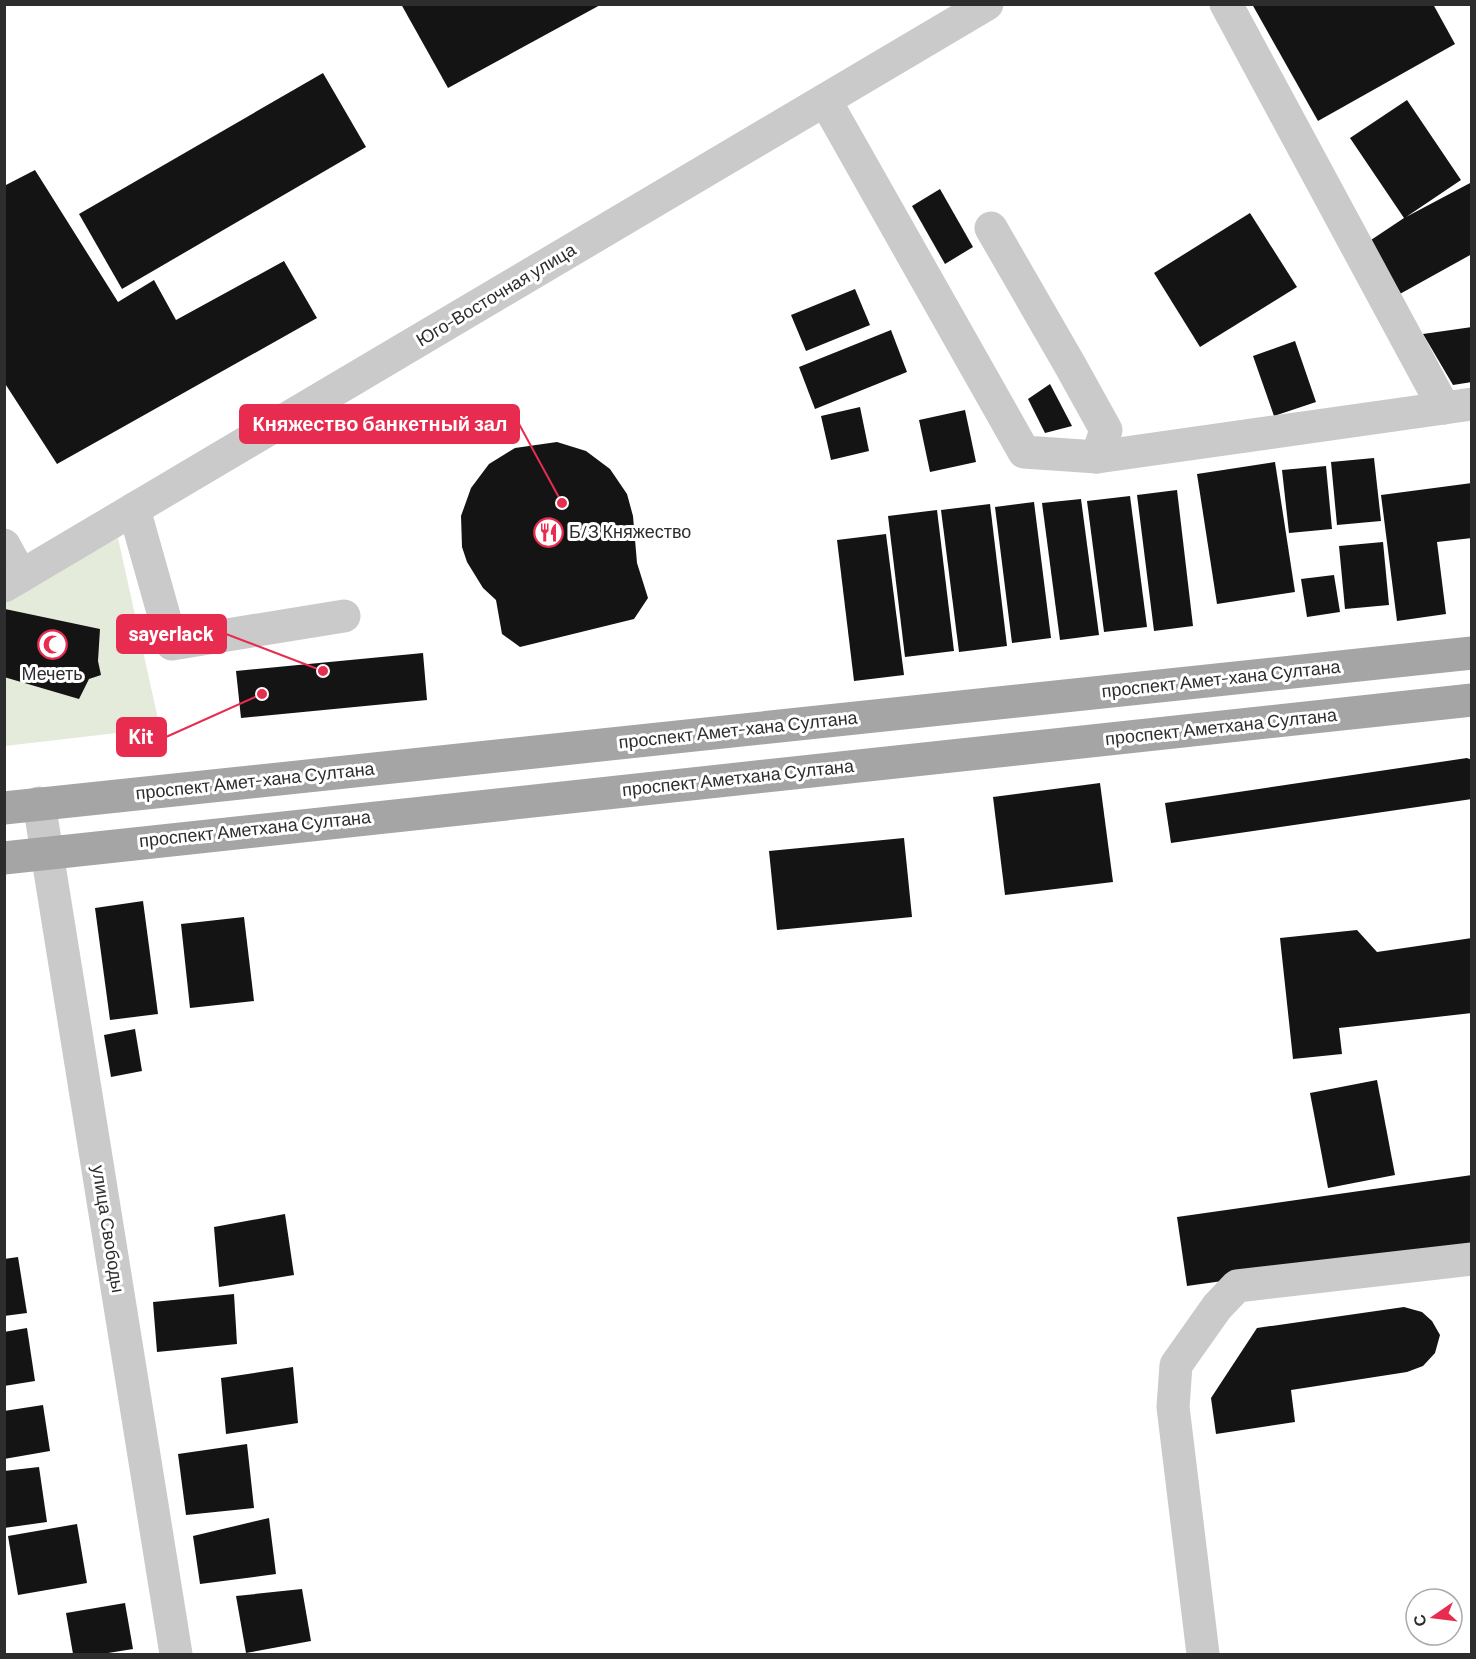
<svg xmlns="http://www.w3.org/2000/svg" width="1476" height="1659" font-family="Barlow,sans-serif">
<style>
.green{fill:#e5ebda}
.building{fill:#141414}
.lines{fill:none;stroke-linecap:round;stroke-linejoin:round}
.minor{stroke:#cacaca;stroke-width:33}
.major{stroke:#a5a5a5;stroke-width:33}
.labels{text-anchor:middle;stroke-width:6;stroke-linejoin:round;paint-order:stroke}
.street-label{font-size:18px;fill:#2d2d2d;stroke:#fff}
.poi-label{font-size:18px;fill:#2d2d2d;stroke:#fff;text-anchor:start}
.leader{fill:none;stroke:#e72c50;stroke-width:2}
.callout-dot{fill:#e72c50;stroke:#fff;stroke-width:2}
.callout{fill:#e72c50;stroke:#e72c50;stroke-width:2}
.callout-label{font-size:20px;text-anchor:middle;font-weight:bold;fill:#fff}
</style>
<rect width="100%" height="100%" fill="#fff"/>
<!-- green -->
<path class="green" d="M118,538l42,190 -155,18 -1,-145z"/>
<!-- building -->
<g class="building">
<path d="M401,4h201l-154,84z"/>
<path d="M1252,4h181l22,40 -137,77z"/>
<path d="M323,73l43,74 -244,142 -43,-75z"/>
<path d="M1407,100l54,80 -55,37 66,-35v72l-74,41 -30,-53 36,-24 -54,-80z"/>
<path d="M35,170l83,132 36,-22 22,40 108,-59 33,57 -260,146 -53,-82v-196z"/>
<path d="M940,189l33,58 -28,17 -33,-58z"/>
<path d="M1250,213l47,74 -97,60 -46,-74z"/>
<path d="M855,289l15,36 -64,26 -15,-36z"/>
<path d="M1472,327v55l-19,3 -30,-51z"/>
<path d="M891,330l16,42 -92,37 -16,-42z"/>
<path d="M1295,341l21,61 -42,14 -21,-60z"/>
<path d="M1050,384l22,42 -27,7 -17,-34z"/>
<path d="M860,407l9,44 -38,9 -10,-44z"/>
<path d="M965,410l11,52 -46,10 -11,-52z"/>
<path d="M557,442l29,9 24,18 17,25 6,22 4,47 11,35 -14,21 -114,28 -18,-13 -6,-34 -13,-12 -16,-26 -5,-15 -1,-31 10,-28 18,-24 26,-16z"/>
<path d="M1374,458l7,63 -44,4 -6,-63z"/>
<path d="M1275,462l20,130 -78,12 -20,-130z"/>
<path d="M1326,466l6,63 -43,4 -7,-63z"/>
<path d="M1472,483v55l-35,4 9,72 -49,7 -16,-126z"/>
<path d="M1177,490l16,136 -39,5 -17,-136z"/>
<path d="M1130,496l17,131 -43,5 -17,-131z"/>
<path d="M1081,499l18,136 -39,5 -18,-137z"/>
<path d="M1034,502l17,136 -39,5 -17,-136z"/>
<path d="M990,504l17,142 -48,6 -18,-142z"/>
<path d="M937,510l17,141 -49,6 -17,-141z"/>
<path d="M886,534l18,141 -50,6 -17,-141z"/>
<path d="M1383,542l6,63 -44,4 -6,-63z"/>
<path d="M1334,575l6,37 -33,5 -6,-38z"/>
<path d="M5,609l95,20 -2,32 3,14 -12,4 -10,20 -75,-22z"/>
<path d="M423,653l4,47 -186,18 -5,-47z"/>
<path d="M1467,758l5,2v39l-301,44 -6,-40z"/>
<path d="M1100,783l13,99 -108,13 -12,-98z"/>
<path d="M904,838l8,79 -135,13 -8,-79z"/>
<path d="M143,901l15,113 -48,6 -15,-112z"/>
<path d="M244,917l10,84 -64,7 -9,-84z"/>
<path d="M1357,930l20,22 95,-14v75l-133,15 3,26 -49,5 -13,-121z"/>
<path d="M135,1029l7,42 -31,6 -7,-42z"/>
<path d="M1377,1080l18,95 -67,13 -18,-95z"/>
<path d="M1472,1175v71l-285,40 -10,-69z"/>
<path d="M285,1214l9,61 -75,12 -5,-60z"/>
<path d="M18,1257l9,56 -23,3v-57z"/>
<path d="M234,1294l3,50 -80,8 -4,-50z"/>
<path d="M1404,1307l18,5 10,9 8,14 -5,18 -12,13 -16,6 -116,18 4,32 -79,12 -5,-36 46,-70z"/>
<path d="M27,1328l8,53 -31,5v-54z"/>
<path d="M293,1367l5,56 -72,11 -5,-56z"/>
<path d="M43,1405l7,46 -46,8v-48z"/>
<path d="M247,1444l7,64 -68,7 -8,-61z"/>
<path d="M39,1467l8,55 -43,6v-57z"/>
<path d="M269,1518l7,56 -76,10 -7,-48z"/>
<path d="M77,1524l10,59 -69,12 -10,-59z"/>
<path d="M302,1589l9,52 -65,12 -10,-57z"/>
<path d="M125,1603l8,46 -31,5h-29l-7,-41z"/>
</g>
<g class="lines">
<!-- minor -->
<g class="minor">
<path d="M1226,4l218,404"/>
<path d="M825,100l199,352 73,5 9,-27 -36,-65 -79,-137"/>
<path d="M1097,457l375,-53"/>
<path d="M134,509l38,135 172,-28"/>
<path d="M4,545l17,31"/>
<path d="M4,586l983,-582"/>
<path d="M39,803l137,851"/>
<path d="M1203,1654l-30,-247 3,-42 41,-58 20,-21 235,-27"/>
</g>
<!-- major -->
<g class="major">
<path d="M4,808l1468,-155"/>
<path d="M4,858l1468,-158"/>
</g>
</g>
<!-- icons -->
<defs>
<symbol id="restaurant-ring" viewBox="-11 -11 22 22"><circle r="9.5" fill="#fff" stroke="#e72c50" stroke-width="1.5"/><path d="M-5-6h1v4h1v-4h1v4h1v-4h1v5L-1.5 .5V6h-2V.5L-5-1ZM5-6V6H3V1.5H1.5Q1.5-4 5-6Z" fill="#e72c50"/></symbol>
<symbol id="mosque-ring" viewBox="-11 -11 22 22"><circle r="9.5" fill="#fff" stroke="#e72c50" stroke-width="1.5"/><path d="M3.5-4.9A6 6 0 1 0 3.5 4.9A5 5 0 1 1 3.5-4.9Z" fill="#e72c50"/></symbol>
</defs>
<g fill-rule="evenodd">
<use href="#restaurant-ring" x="532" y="516" width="33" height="33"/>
<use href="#mosque-ring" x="36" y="628" width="33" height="33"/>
</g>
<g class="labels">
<!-- street labels -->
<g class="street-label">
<text transform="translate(496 295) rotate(-31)" y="6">Юго-Восточная улица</text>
<text transform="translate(1221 679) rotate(-6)" y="6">проспект Амет-хана Султана</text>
<text transform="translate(1221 727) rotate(-6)" y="6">проспект Аметхана Султана</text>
<text transform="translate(738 730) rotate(-6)" y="6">проспект Амет-хана Султана</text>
<text transform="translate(738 778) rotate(-6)" y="6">проспект Аметхана Султана</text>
<text transform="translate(255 781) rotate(-6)" y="6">проспект Амет-хана Султана</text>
<text transform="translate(255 829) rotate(-6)" y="6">проспект Аметхана Султана</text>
<text transform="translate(108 1229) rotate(81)" y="6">улица Свободы</text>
</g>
<!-- poi labels -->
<g class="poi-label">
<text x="569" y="538">Б/З Княжество</text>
<text x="52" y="680" text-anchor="middle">Мечеть</text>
</g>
</g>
<!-- callouts -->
<path class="leader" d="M562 503L519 424M323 671L226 634M262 694L166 737"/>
<g class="callout-dot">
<circle cx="562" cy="503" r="6"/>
<circle cx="323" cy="671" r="6"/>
<circle cx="262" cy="694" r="6"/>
</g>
<g class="callout">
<rect x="240" y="405" width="279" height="38" rx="6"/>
<rect x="117" y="615" width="109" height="38" rx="6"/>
<rect x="117" y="718" width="49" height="38" rx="6"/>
</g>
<g class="callout-label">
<text x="380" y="431">Княжество банкетный зал</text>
<text x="171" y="641">sayerlack</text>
<text x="141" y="744">Kit</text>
</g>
<!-- border -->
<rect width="1476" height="1659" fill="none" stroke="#2d2d2d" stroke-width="12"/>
<!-- north arrow -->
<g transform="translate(1434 1617) rotate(256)"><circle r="28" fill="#ffffff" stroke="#ababab" stroke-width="1.5"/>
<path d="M0-4.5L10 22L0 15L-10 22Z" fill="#e72c50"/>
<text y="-9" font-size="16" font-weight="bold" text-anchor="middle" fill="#2d2d2d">С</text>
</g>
</svg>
